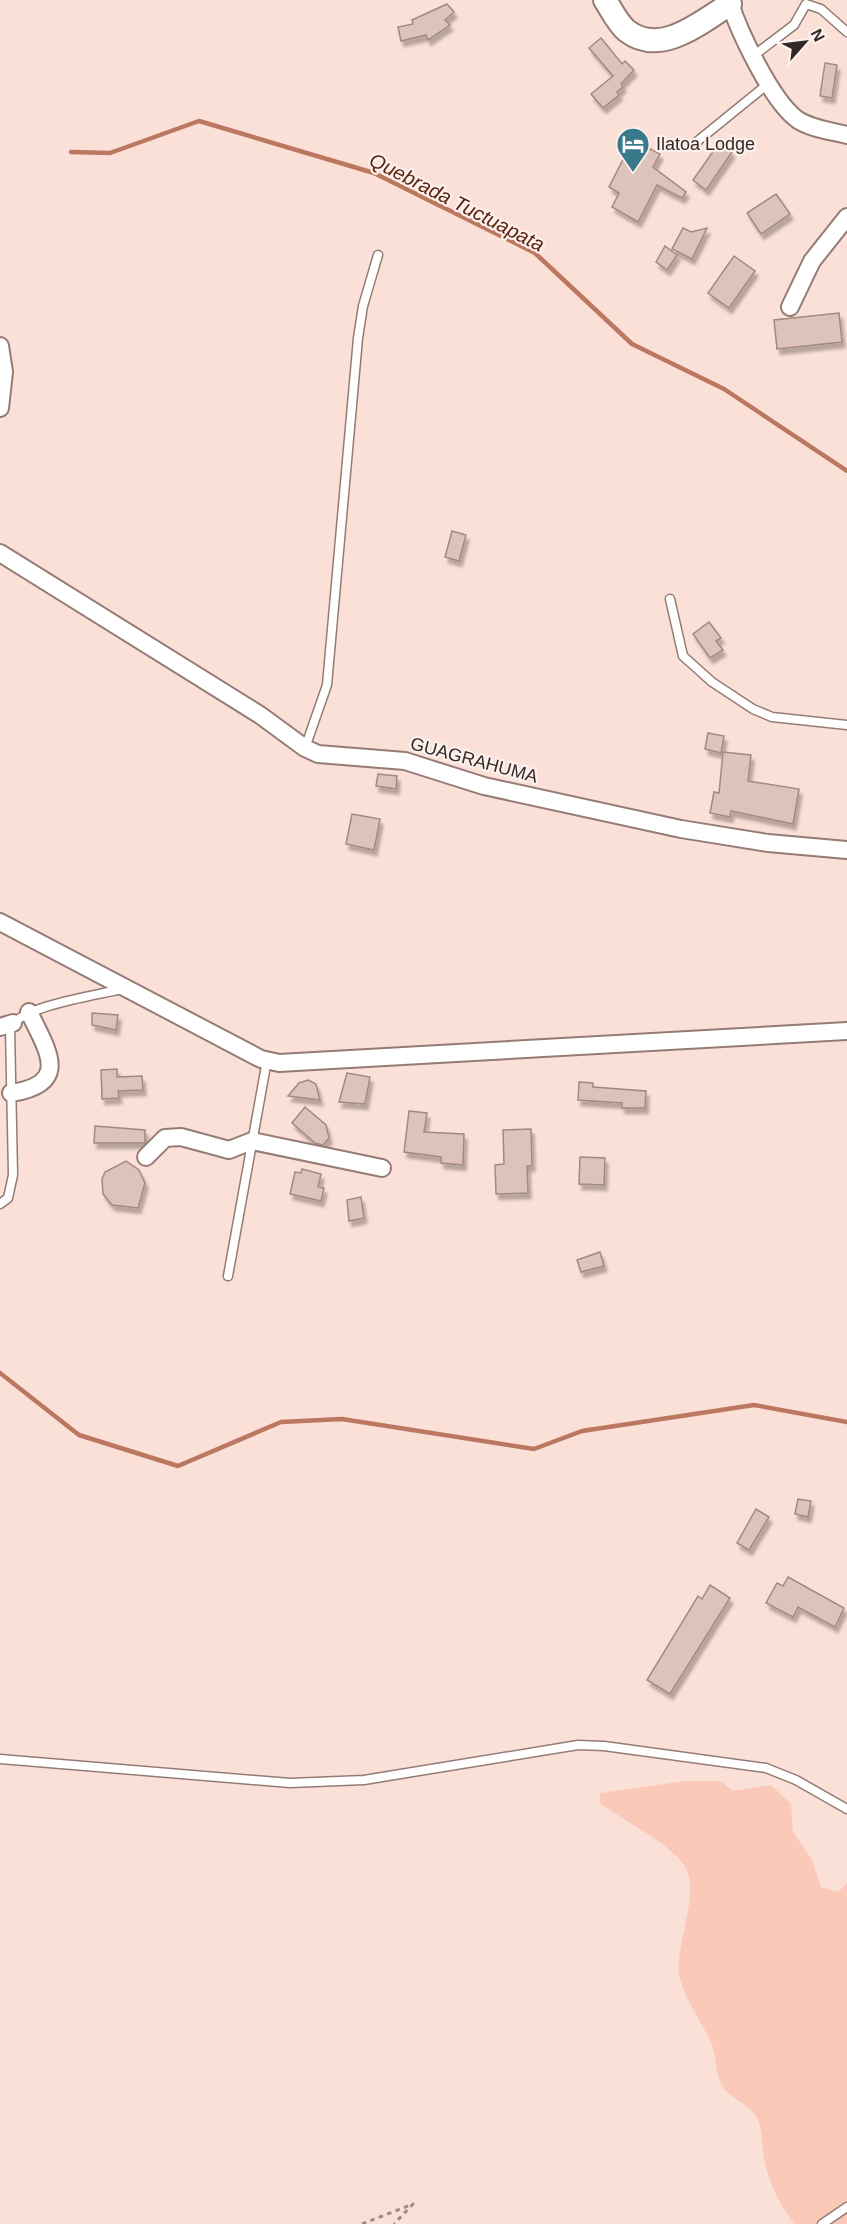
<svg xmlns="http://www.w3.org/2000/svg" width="847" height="2224" font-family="Helvetica,sans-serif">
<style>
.green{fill:#fbc9b8}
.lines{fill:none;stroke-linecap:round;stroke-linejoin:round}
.stream{stroke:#bc7760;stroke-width:4.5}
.building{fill:#ddc3ba;stroke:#a28a81;stroke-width:1.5;filter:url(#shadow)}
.lane-casing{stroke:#947c74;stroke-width:11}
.street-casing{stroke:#947c74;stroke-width:20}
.secondary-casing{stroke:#947c74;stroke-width:26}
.path{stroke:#9f8c85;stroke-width:3;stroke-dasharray:4.5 4.5;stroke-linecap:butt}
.lane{stroke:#fff;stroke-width:8}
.street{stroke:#fff;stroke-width:16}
.secondary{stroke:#fff;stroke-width:22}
.labels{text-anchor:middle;stroke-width:4.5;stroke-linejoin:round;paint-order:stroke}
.poi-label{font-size:18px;fill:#322825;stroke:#fcf1ed;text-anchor:start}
.street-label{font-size:18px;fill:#322825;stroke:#fcf1ed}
.water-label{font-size:20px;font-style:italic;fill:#5b210b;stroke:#fcf1ed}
</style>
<defs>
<filter id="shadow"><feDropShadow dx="3" dy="5.5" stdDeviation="1.5" flood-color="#0004"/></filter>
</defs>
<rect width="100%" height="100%" fill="#fbe0d7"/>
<!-- green -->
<path class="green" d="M686,1781h35l12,10 38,-6 20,19 2,27 19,29 9,27 17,5 9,-9v341h-53c-14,-20 -24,-37 -29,-61 -4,-15 -1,-30 -8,-45 -6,-13 -28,-20 -36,-34 -5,-10 -5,-25 -8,-36 -9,-25 -30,-48 -34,-75 -4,-28 23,-83 5,-108 -17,-24 -61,-44 -84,-62v-10z"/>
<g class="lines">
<!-- stream -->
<g class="stream">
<path d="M71,152l39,1 89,-32 175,52 161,80 97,91 92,45 123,82"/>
<path d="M0,1373l79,62 99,31 103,-44 61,-3 192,30 48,-18 172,-26 93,17"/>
</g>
</g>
<!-- building -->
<g class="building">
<path d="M447,4l7,8 -9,8 5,5 -22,15 -2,-5 -25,6 -3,-14 15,-3 -1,-4z"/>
<path d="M601,38l21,26 3,-3 9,9 -13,14 2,3 -6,5 2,3 -16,13 -12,-14 22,-18 -24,-28z"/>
<path d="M825,63l12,2 -5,33 -12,-2z"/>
<path d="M633,140l27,14 -7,13 33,25 -4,6 -25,-13 -19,37 -26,-15 7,-14 -10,-6z"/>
<path d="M719,143l13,9 -26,38 -13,-10z"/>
<path d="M776,194l14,20 -29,20 -14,-21z"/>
<path d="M683,228l8,4 16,-4 -15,31 -20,-10z"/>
<path d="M665,246l12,9 -10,15 -11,-8z"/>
<path d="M734,256l21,15 -26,37 -21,-15z"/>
<path d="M839,313l3,29 -65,7 -3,-29z"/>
<path d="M452,531l14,4 -7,26 -14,-4z"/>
<path d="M709,622l12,16 -5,3 7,9 -13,8 -17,-24z"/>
<path d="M708,733l16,3 -3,17 -16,-4z"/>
<path d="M723,752l28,3 -3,26 51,8 -6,35 -62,-13 -1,6 -20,-4 4,-21 5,1z"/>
<path d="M378,774l19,2 -1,13 -20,-3z"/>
<path d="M352,814l28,5 -6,31 -28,-6z"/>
<path d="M92,1013l26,2 -2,15 -24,-5z"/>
<path d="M117,1069v8l25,-1 1,14 -25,1 1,7 -17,1 -1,-29z"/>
<path d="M347,1073l23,4 -5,27 -26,-2z"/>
<path d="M308,1080l8,4 4,16 -32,-4 11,-13z"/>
<path d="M579,1082l14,1v4l53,4 -1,17h-23v-5l-44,-3z"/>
<path d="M305,1107l21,18 3,13 -6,7 -8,-2 -23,-20z"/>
<path d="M409,1111l18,2 -3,19 40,2 -1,31 -22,-2v-6l-37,-5z"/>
<path d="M95,1126l50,4v13h-51z"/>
<path d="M531,1129l1,37h-5l1,27 -32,1 -1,-29 9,-1 -1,-34z"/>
<path d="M580,1157l25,1 -1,27 -25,-1z"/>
<path d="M126,1161l13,9 6,13 -7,25 -26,-3 -9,-11 -1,-15 3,-7z"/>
<path d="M302,1169l19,5 -3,13 6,1 -3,13 -31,-7 5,-22 6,1z"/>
<path d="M361,1197l3,21 -15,3 -2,-21z"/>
<path d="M600,1252l4,14 -23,6 -4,-12z"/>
<path d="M798,1499l13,2 -3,16 -13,-3z"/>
<path d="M756,1509l13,8 -20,33 -12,-7z"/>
<path d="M788,1577l56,31 -9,19 -37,-20 -5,10 -27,-14 11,-20 6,3z"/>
<path d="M710,1585l20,13 -60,96 -23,-14 51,-84 4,3z"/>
</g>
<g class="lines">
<defs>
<g id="lane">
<path d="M753,56l41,-31 12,-21 15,5 26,23"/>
<path d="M694,144l75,-61"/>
<path d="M670,599l13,57 29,26 41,27 19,8 75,8"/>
<path d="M305,748l22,-63 31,-347 5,-32 15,-51"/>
<path d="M0,1204l8,-6 5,-23 -3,-147c10,-22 88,-33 112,-39"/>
<path d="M228,1276l39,-216"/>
<path d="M0,1759l290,24 74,-3 214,-35 26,1 162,22 30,12 51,29"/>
<path d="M822,2224l25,-17"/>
</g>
<g id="street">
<path d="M729,0c9,30 43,102 69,120 14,9 33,11 49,15"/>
<path d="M790,307l22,-46 35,-44"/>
<path d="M0,346l4,26 -4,36"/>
<path d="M0,553l260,162 45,33 13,6 87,7 79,25 197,43 87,14 79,7"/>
<path d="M0,922l261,137 18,4 568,-32"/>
<path d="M0,1027l13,-4"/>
<path d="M11,1093c61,-9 36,-43 18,-81"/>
<path d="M146,1157l19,-19 16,-1 48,13 23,-9 130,27"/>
</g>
<path id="secondary" d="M605,0c6,9 13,24 22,31 34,26 74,-9 103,-27"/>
</defs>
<!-- lane casing -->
<use href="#lane" class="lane-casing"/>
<!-- street casing -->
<use href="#street" class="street-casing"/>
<!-- secondary casing -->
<use href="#secondary" class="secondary-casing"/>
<!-- path -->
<path class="path" d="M362,2224l51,-20 -19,20"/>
<!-- lane -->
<use href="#lane" class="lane"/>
<!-- street -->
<use href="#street" class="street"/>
<!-- secondary -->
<use href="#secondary" class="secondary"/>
</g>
<!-- icons -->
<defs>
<symbol id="hotel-pin" viewBox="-11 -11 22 30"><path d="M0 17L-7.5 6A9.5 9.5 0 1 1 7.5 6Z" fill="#38798b" stroke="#fcf1ed"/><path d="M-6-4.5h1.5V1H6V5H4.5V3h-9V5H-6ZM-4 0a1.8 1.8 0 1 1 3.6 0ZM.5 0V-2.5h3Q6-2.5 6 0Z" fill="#fff"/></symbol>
</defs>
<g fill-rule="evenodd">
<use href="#hotel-pin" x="614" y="125" width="38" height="52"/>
</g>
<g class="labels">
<!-- poi labels -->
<g class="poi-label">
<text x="656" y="150">Ilatoa Lodge</text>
</g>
<!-- street labels -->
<g class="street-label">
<text transform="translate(474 760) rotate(15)" y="6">GUAGRAHUMA</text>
</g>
<!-- water labels -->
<g class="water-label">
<text transform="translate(457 202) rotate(27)" y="7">Quebrada Tuctuapata</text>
</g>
</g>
<!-- north arrow -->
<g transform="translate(805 42) rotate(62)" stroke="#fcf1ed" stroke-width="4.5" paint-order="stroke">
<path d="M0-4.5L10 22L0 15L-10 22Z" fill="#322825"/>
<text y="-9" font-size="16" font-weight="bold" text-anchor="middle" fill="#322825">N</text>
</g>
</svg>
